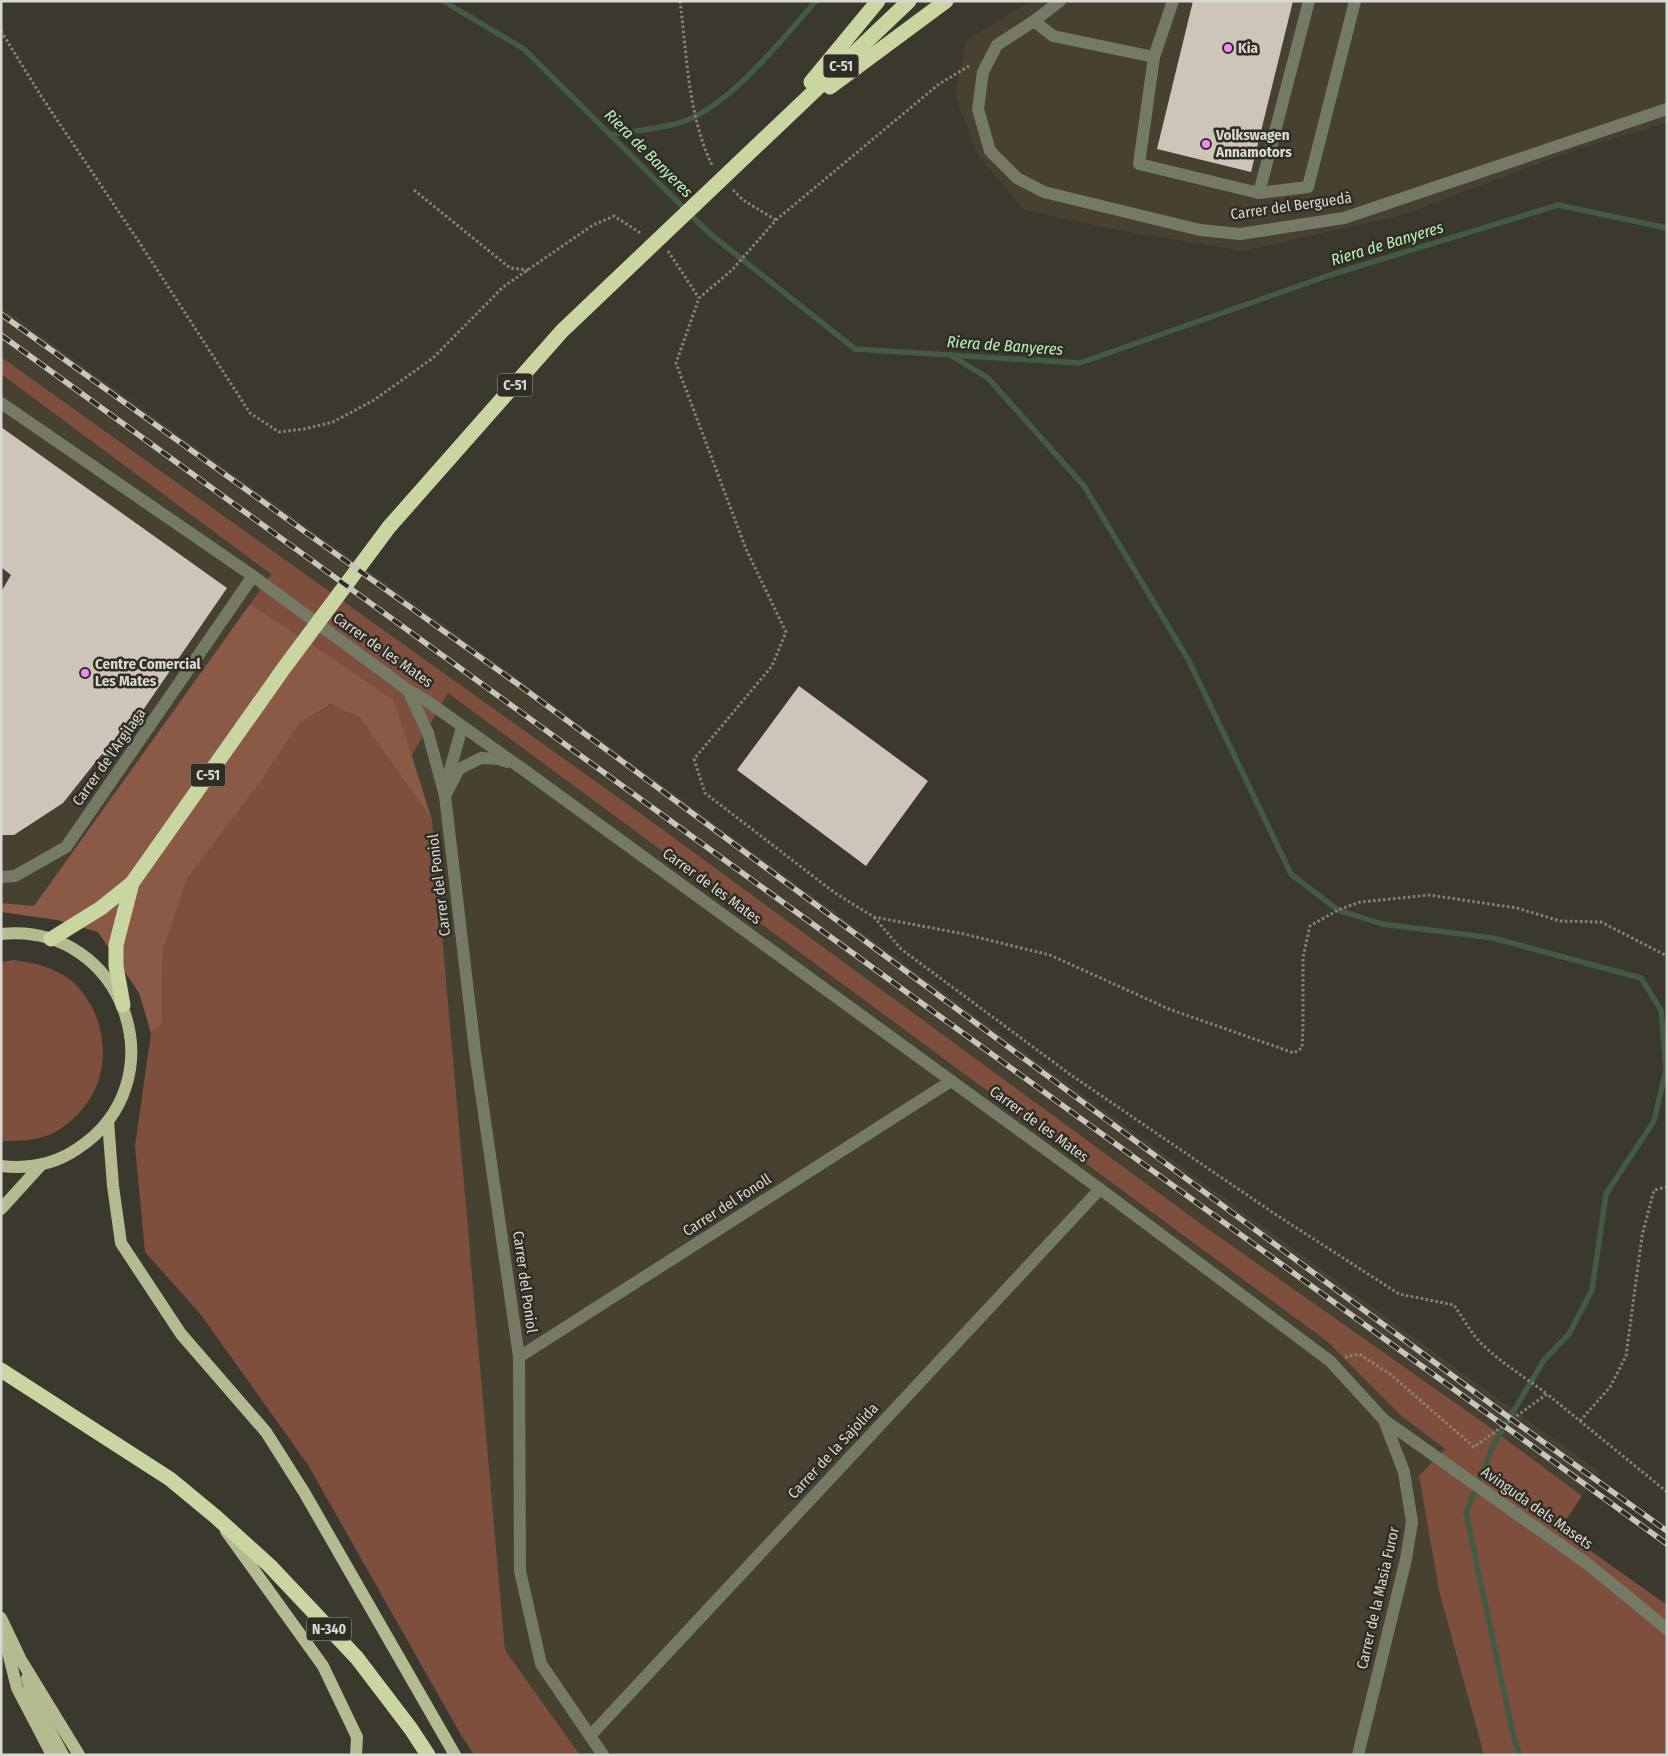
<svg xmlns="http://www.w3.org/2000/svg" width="1668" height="1756" font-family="'Fira Sans Condensed',sans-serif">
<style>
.built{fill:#464130}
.green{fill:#7f4f3d}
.forest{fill:#8b5a47}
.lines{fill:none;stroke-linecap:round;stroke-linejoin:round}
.stream{stroke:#425b42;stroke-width:5.5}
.building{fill:#cec4ba}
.path{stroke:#85827a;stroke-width:3;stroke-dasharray:2.5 2.5;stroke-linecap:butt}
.minor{stroke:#757a65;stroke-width:12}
.major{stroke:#b2bc90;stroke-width:12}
.highway{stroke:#c9d6a1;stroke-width:15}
.rail-casing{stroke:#c7c5be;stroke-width:5.5}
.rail{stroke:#302e24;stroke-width:4;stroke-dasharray:11;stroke-linecap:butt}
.poi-dot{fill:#f08bf5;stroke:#302e24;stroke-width:2}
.labels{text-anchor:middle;stroke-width:5;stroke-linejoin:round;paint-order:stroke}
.shield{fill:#302e24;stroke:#a7a59e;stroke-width:1}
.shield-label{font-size:14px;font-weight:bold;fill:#dad8d2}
.poi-label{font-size:15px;font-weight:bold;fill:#dad8d2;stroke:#302e24;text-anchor:start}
.street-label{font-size:15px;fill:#dad8d2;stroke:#302e24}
.water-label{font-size:16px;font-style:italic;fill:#b8f4b8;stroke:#302e24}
</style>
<rect width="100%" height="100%" fill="#3b382e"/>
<!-- built -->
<g class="built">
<path d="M1030,1h637v122l-89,26 -175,66 -160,36 -121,-20 -98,-21 -47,-56 -22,-60 11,-53z"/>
<path d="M1,307l449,322 1007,740 143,103 -18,24 -98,-73 -280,-197 -557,-408 -646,-461z"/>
<path d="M1,374l270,200 -237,332 -33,-3z"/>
<path d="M448,693l880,649 72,73 46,35 -27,26 20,115 45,164h-904l-75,-105 -73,-830 -21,-63z"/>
</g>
<!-- green -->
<g class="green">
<path d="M1,357l646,461 557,408 280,197 98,73 -22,33 107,76v150h-183l-45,-164 -20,-115 26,-27 -45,-34 -72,-73 -880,-649 -37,64 -17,-57 -70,-48 -74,-48 21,-30 -270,-200z"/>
<path d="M332,704l27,13 73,103 73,830 75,105h-106l-13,-20 -153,-270 -107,-150 -56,-63 -10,-106 16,-113 11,-11 1,-71 24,-72 73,-96 39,-59z"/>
<path d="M14,960c20,3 38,7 54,18 11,8 20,21 26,33 20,46 6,93 -37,120 -17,10 -37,10 -56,10v-179z"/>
</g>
<!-- forest -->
<path class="forest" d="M250,604l74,48 70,48 38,120 -73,-103 -28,-13 -32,20 -39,59 -73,96 -24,72 -1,72 -11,10 -12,-40 -41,-61 -41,-12 -56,-8v-9l33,3z"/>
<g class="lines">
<!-- stream -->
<g class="stream">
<path d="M443,1l81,48 185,184 146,116 225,14 250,-88 228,-70 109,23"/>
<path d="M611,135c22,-4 46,-6 68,-12 49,-14 103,-84 137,-122"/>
<path d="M950,355l38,23 96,108 105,175 102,213 47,36 44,14 111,14 148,40 20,32 5,60 -12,51 -48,73 -14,96 -23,44 -25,26 -50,84 -28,69 48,226 6,16"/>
</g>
</g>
<!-- building -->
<g class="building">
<path d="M1193,1h100l-42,171 -94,-23z"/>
<path d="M1,427l226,161 -117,170 -8,-4 -39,49 -49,32h-13v-243l10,-17 -10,-8z"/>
<path d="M799,686l129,95 -62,85 -129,-96z"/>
</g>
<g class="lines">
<!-- path -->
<g class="path">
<path d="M680,1c7,55 8,116 33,166"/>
<path d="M1,31l40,65 98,146 111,171 29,19 25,-3 29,-7 41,-22 59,-42 70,-71 90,-62 21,-9 28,18"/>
<path d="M969,66l-30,18 -163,136 -44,50 -33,28 -23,65 70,186 40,83 -14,34 -78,93 11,34 130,100 39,24 90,17 86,21 119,54 125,44 8,-5 1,-21v-70l7,-31 28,-16 22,-8 69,-7 88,13 43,13 41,1 66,34"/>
<path d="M414,190l96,78 18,2"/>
<path d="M733,190l10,10 33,20"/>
<path d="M668,251l31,47"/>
<path d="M874,917l27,32 170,126 204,139 124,80 55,11c8,11 15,25 25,36 20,21 45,35 68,53"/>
<path d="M1345,1357l14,-3 31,20 84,73 73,-53 120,98"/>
<path d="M1580,1421l30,-34 16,-31 16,-120 12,-46 13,-3"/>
</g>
<!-- minor -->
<g class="minor">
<path d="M1060,1l-26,20 -37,24 -14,27 -5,37 12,42 27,27 27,14 156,38 40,4 104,-16 323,-109"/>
<path d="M1173,1l-19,56 -15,107 120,29 50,-192"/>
<path d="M1034,21l19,15 101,21"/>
<path d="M1259,193l49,-6 47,-186"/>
<path d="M1,403l252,173 155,114 19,11 97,69 576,419 230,172 54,59 205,145 78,64"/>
<path d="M408,690l20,43 17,63 30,255 44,306 1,214 21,93 62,91"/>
<path d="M447,781l15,-54"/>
<path d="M445,796l14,-27 22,-11 18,1 8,3"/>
<path d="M1,877l14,-1 51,-29 187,-271"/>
<path d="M519,1357l432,-276"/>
<path d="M590,1736l510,-547"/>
<path d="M1358,1755l48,-196 6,-37 -8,-50 -20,-52"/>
</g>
<!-- major -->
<g class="major">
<path d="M1,934c123,-13 180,148 76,215 -22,15 -49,20 -76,17"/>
<path d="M108,1121l5,65 8,57 60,91 85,98 38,60 151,263"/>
<path d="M1,1209l41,-45"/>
<path d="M226,1531l97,135 34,71 -1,18"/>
<path d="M1,1618l20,42 58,95"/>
<path d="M5,1640l12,48 35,67"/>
<path d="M27,1678l6,20 30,57"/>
</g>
<!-- highway -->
<g class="highway">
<path d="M811,82l67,-81"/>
<path d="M830,87l116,-86"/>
<path d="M51,939l50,-31 31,-25 152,-215 105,-141 173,-196 347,-330"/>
<path d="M123,1005l-7,-39v-21l16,-62"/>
<path d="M1,1370l169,109 46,38 54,49 87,92 54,71 17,26"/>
</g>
<defs>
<g id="rail">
<path d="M1,314l518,371 984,728 164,118"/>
<path d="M1,335l1666,1209"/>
</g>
</defs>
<!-- rail casing -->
<use href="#rail" class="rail-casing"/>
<!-- rail -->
<use href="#rail" class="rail"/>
</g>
<!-- markers -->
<g class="poi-dot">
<circle cx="1228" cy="48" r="5"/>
<circle cx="1206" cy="144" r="5"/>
<circle cx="85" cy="673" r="5"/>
</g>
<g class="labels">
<!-- shield labels -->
<g class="shield">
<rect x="823.5" y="54.5" width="35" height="23" rx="4"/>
<rect x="497.5" y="373.5" width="35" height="23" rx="4"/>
<rect x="190.5" y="763.5" width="35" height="23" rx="4"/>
<rect x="306.5" y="1617.5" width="45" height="23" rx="4"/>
</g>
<g class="shield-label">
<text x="841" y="71">C-51</text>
<text x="515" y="390">C-51</text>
<text x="208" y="780">C-51</text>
<text x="329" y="1634">N-340</text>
</g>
<!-- poi labels -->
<g class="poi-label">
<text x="1238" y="53">Kia</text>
<text x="1216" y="140">Volkswagen<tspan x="1216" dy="17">Annamotors</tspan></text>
<text x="95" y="669">Centre Comercial<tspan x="95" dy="17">Les Mates</tspan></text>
</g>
<!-- street labels -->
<g class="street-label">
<text transform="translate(1291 206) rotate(-8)" y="5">Carrer del Berguedà</text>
<text transform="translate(383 650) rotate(35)" y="5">Carrer de les Mates</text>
<text transform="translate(109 757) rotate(-55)" y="5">Carrer de l'Argilaga</text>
<text transform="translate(439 885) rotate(-97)" y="5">Carrer del Poniol</text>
<text transform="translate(712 886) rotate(36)" y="5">Carrer de les Mates</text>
<text transform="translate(1039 1124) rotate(36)" y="5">Carrer de les Mates</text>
<text transform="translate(727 1205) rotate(-33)" y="5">Carrer del Fonoll</text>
<text transform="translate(525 1282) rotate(82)" y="5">Carrer del Poniol</text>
<text transform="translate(833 1451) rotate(-47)" y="5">Carrer de la Sajolida</text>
<text transform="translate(1537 1508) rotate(35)" y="5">Avinguda dels Masets</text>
<text transform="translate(1378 1598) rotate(-77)" y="5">Carrer de la Masia Furor</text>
</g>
<!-- water labels -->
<g class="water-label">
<text transform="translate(649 153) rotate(45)" y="6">Riera de Banyeres</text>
<text transform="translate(1387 243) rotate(-17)" y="6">Riera de Banyeres</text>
<text transform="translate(1005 345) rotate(4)" y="6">Riera de Banyeres</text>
</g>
</g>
<!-- border -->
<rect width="1668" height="1756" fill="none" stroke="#dad8d2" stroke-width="5"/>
</svg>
